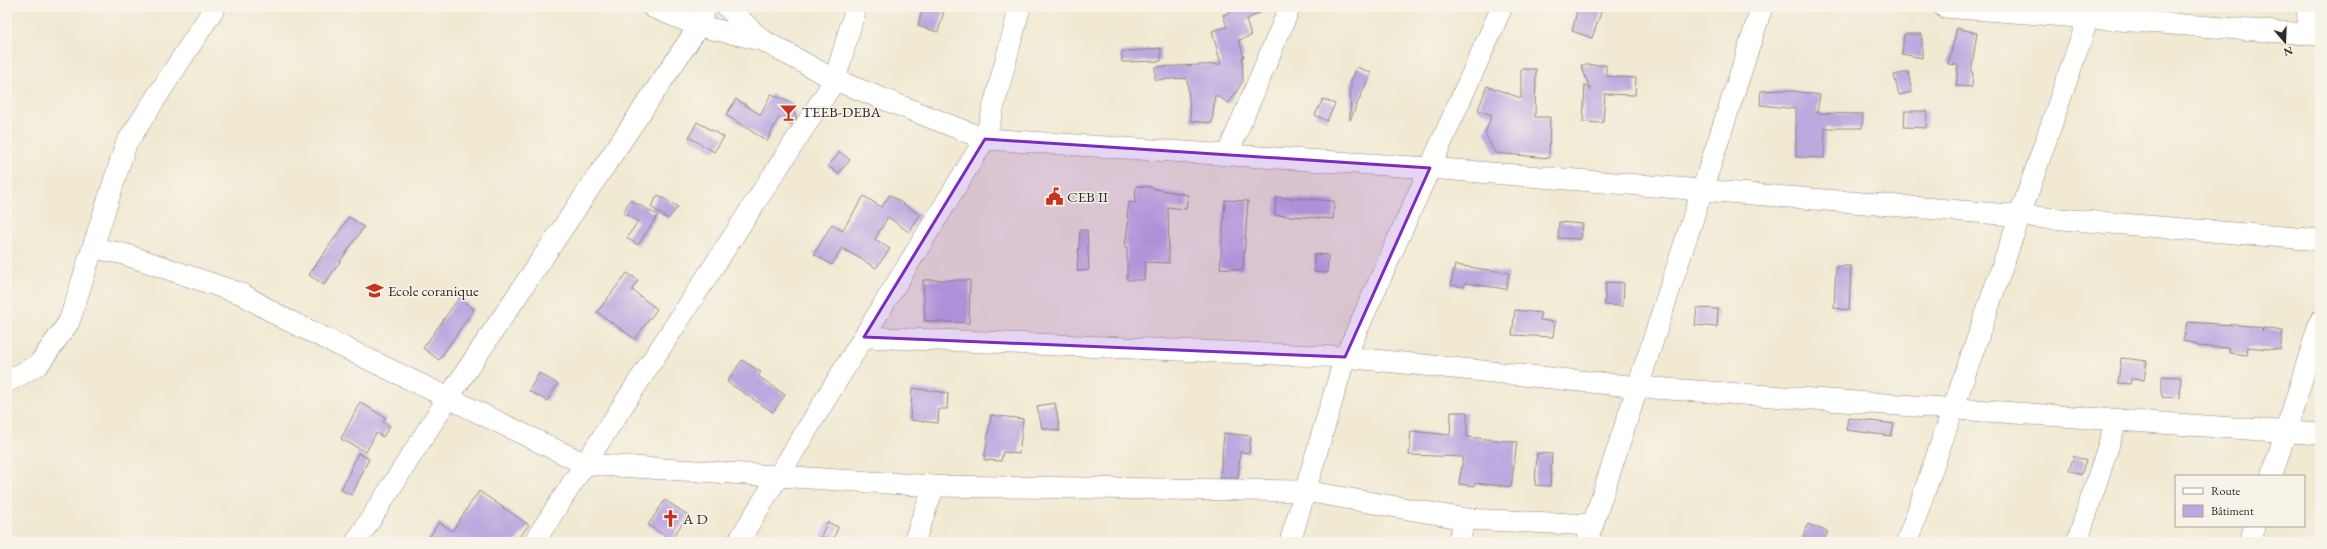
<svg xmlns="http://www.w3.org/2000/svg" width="2327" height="549" font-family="'EB Garamond',serif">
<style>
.building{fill:#bba9e0}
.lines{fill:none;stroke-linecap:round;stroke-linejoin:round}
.minor-casing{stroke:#8e8a7e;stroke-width:22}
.minor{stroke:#fff;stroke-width:21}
.marked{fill:#7b2cbf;fill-opacity:0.2;stroke:#7b2cbf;stroke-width:3;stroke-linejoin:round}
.labels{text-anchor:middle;stroke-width:3;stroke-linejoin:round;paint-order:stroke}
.poi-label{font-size:15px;fill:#2b2b2b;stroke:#f7f3e8;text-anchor:start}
</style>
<rect width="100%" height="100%" fill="#f7f3e8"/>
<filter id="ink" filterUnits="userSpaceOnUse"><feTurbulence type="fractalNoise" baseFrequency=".025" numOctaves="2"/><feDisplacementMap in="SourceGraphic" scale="8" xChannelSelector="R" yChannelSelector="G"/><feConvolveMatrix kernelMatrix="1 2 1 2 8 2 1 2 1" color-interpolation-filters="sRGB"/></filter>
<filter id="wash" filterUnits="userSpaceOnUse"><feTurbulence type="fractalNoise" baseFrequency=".012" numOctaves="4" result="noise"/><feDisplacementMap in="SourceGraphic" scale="16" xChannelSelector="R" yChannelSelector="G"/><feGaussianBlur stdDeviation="0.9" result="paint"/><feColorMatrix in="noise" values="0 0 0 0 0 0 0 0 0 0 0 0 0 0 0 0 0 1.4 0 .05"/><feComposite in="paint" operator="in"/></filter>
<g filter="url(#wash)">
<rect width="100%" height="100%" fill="#f1e9d2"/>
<g id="blocks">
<!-- building -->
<g class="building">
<path d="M923,7l21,4 -6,21 -20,-6z"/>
<path d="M1245,7h25l-24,13 5,16 -12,4 5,17h-2l1,24 -14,22 -14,-8 -3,28 -21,-2 -4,-43 -32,2v-13l66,-3 -9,-33 15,-4 -4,-12z"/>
<path d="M1578,7h25l-11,31 -20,-7z"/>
<path d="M1957,28l20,5 -6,39 2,1 -1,14 -16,-1 2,-21 -10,-1z"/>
<path d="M1904,34h18v24l-20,-4z"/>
<path d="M1161,48v13l-39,1 -1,-10z"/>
<path d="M1581,65h25v11l30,2 -1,17 -30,-1 -2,29 -20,-1 2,-38 6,8z"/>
<path d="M1357,67l14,6 -21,47 1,-39z"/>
<path d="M1521,69h15l-1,48h15l-1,41 -54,-5 -10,-20 7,-18 -14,-5 9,-24 34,12z"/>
<path d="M1908,72l4,20 -13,3 -5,-20z"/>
<path d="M1786,90l34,5 -3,18 46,1 -1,14h-37l-1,30 -28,-1v-48l-36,-4 1,-14z"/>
<path d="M771,94l21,9 4,16 -5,6 -12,-8 -12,24 -41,-26 10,-16 25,16z"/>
<path d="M1323,99l12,5 -8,17 -12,-6z"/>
<path d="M1905,111h22l-1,17 -22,-1z"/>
<path d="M697,122l27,15 -10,15 -25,-15z"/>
<path d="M840,152l10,8 -12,14 -10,-8z"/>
<path d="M1136,186l15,1v1l37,7 -2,14 -18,-2 1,56 -24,-1 -1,18h-17v-33h-2l4,-29h-2l2,-16 6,1z"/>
<path d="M658,195l20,12 -10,12 -17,-12z"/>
<path d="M890,195l30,20 -11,17 -21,-15 -13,22 15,10 -14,19 -34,-20 -10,17 -18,-11 18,-30 10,7 22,-35 17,11z"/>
<path d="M1276,197l58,4 -1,18 -58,-4z"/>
<path d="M630,200l28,15 -20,30 -11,-7 11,-17 -15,-8z"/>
<path d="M1225,200l23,1 -5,69 -23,-2z"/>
<path d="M349,217l15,10 -40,58 -15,-10z"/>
<path d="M1559,222l24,2 -2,15 -23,-1z"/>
<path d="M1080,230h7l2,40 -12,1z"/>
<path d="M1314,254l14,1 -1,18 -13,-1z"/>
<path d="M1455,265l54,8 -3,16 -41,-6 -1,4 -13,-2z"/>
<path d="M1836,266h15l-2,44 -15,-2z"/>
<path d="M627,273l11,7 -6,10 25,19 -22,30 -38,-27z"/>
<path d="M923,280h47l-1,43 -44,-2z"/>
<path d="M1606,282l18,1 -1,23 -19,-1z"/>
<path d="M459,298l15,11 -35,51 -16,-12z"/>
<path d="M1697,308l21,1 -1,18 -22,-2z"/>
<path d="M1515,310l26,3 -1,7 15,2 -2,15 -41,-2z"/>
<path d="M2187,322l63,4 11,2 1,4 1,-4 20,3 -3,19 -32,-3 -1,8 -18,-2v-5l-32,-2v-2l-14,-3z"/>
<path d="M2121,358l26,3 -3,19 -13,-1 -1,5 -12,-1z"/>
<path d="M742,360l19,12 -3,4 27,19 -12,17 -46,-30z"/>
<path d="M539,373l19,11 -11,17 -18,-10z"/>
<path d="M2162,376l19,1 -1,21 -18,-1z"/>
<path d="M912,388l36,5 -1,16h-8l-1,14 -28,-3z"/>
<path d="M360,402l26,16 -3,4 7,4 -7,11 -7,-4 -10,19 -25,-13z"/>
<path d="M1055,403l5,28 -18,-3 -5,-22z"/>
<path d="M1451,412h16v25l50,5 -6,45 -36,-4v3l-16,-2 4,-27 -54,-2 2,-24 39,4z"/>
<path d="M991,415l32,4 -4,35 -16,-2 -2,9 -17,-1z"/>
<path d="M1848,418l46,6 -3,12 -45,-6z"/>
<path d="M1224,433l27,3 -2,17 -9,-1 -2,26h-18z"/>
<path d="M358,453l11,6 -17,36 -11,-5z"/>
<path d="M1537,453l15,1 -2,32 -15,-1z"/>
<path d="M2074,456l12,5 -5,14 -12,-5z"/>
<path d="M479,491l50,34 -14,17h-89l13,-20 13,9z"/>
<path d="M665,500l23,15 -17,25 -23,-15z"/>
<path d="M827,522l11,5 -5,14 -12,-5z"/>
<path d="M1808,524l20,8 -5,10h-22z"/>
</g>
</g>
</g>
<g filter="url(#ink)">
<use href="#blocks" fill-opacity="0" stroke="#8e8a7e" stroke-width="1"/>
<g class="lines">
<defs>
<g id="minor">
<path d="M652,7l47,19 63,14 73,40 150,59 445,29 890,72"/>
<path d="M727,7l35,33"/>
<path d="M1944,7l376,28"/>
<path d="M2307,7l2,27"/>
<path d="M1227,155l63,-148"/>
<path d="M93,248l31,6 118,40 39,23 304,147 349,22 371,5 161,28 127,6"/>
<path d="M864,337l481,20 294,30 681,47"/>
<path d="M7,382l32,-18 30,-42 57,-178 89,-137"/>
<path d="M2272,476l48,-155"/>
<path d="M356,542l92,-144 251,-372 7,-19"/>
<path d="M534,542l301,-462 21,-73"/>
<path d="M738,542l247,-403 35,-132"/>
<path d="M914,542l20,-56"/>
<path d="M1290,542l55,-185 157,-350"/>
<path d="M1458,542l8,-23"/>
<path d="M1587,542l175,-535"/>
<path d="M1907,542l185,-535"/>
<path d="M2077,542l40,-123"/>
<path d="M2250,542l5,-16"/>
</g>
</defs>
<!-- minor casing -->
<use href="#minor" class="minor-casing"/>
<!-- minor -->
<use href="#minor" class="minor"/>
</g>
</g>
<!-- marked area -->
<path class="marked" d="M985,139l445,29 -85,189 -481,-20z"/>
<!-- icons -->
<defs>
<symbol id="bar-bare" viewBox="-9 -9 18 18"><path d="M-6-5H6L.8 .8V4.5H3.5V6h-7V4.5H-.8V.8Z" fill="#c8321e" stroke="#f7f3e8" stroke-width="2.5" paint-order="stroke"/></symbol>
<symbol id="civic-bare" viewBox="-9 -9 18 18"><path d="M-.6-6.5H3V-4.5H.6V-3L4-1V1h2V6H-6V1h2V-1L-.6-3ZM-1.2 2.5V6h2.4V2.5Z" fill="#c8321e" stroke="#f7f3e8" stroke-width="2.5" paint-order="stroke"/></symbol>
<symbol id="school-bare" viewBox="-9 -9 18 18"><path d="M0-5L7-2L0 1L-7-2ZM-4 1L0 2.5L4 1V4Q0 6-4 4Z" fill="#c8321e" stroke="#f7f3e8" stroke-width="2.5" paint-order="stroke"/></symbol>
<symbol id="church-bare" viewBox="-9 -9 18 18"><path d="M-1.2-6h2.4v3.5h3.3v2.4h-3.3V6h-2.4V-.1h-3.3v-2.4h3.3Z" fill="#c8321e" stroke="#f7f3e8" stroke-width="2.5" paint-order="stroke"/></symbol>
</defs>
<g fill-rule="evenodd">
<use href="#bar-bare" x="776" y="100" width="25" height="25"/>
<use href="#civic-bare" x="1042" y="184" width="25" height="25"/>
<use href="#school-bare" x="362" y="278" width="25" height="25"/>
<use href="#church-bare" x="658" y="506" width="25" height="25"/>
</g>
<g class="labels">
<!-- poi labels -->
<g class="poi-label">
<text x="802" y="117">TEEB-DEBA</text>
<text x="1067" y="202">CEB II</text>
<text x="388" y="296">Ecole coranique</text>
<text x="683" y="524">A D</text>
</g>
</g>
<!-- margin -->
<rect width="2327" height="549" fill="none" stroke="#f7f3e8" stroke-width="24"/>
<!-- legend -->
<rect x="2175" y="475" width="130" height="52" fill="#f7f3e8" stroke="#a5a39c"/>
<rect x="2183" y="488" width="20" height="6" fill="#ffffff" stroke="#a5a39c"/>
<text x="2211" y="495" font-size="12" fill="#2b2b2b">Route</text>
<rect x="2183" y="505" width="20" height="12" fill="#bba9e0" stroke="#a5a39c"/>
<text x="2211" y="515" font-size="12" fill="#2b2b2b">Bâtiment</text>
<!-- north arrow -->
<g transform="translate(2285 42) rotate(161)" stroke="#f7f3e8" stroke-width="3" paint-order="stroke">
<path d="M0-3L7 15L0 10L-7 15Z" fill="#2b2b2b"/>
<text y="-6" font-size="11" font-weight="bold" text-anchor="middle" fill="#2b2b2b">N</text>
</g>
</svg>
